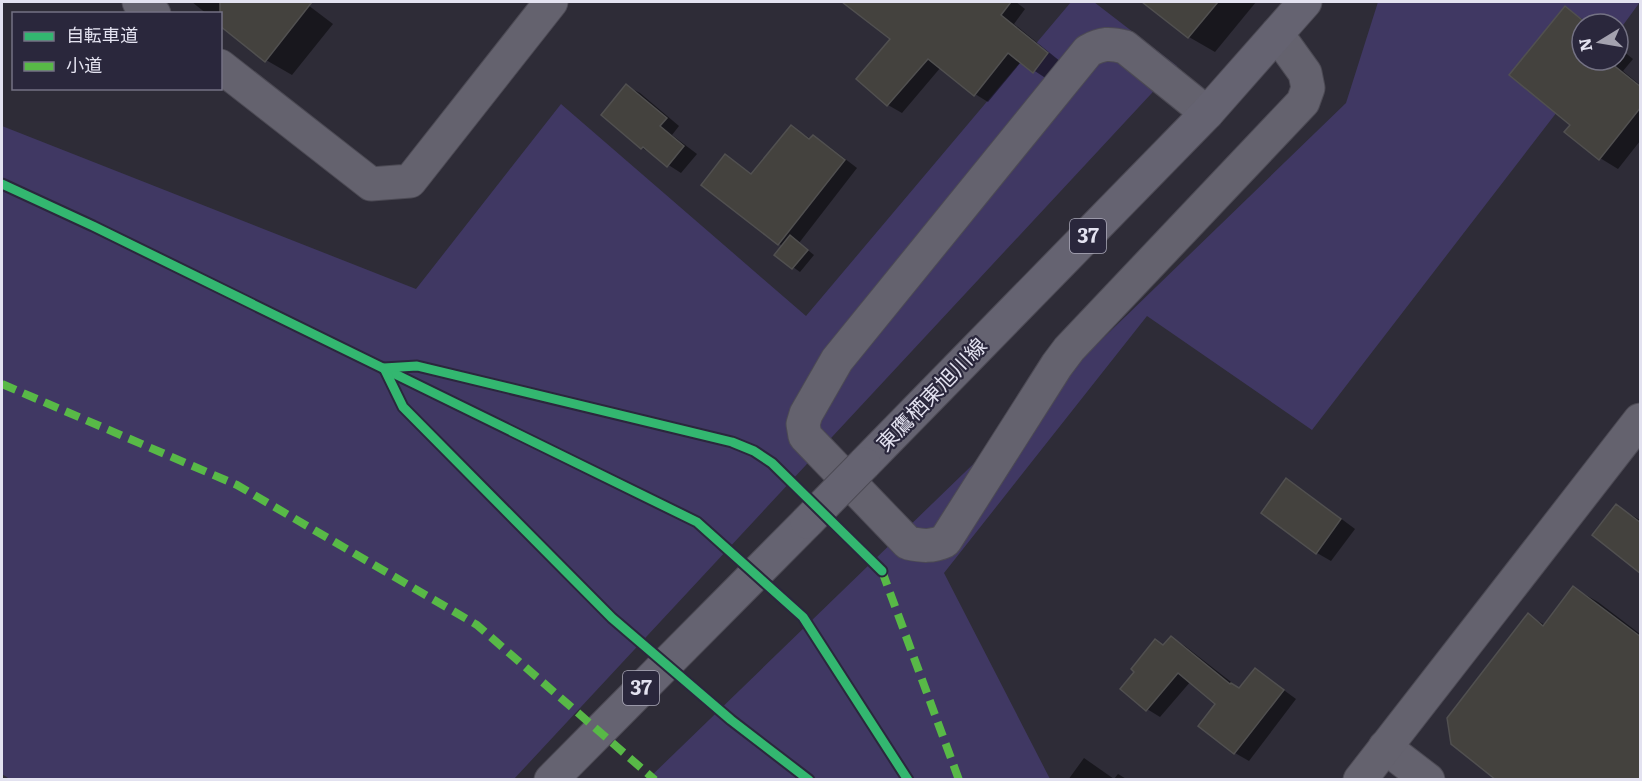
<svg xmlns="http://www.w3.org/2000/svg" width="1642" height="781" font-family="Literata,'Noto Sans JP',serif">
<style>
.green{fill:#403863}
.shadow{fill:#0007}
.building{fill:#44423e;stroke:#515050;stroke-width:1.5}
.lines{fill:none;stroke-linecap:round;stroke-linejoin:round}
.minor-casing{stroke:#4c4a54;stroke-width:35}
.major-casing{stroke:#4c4a54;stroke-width:35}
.minor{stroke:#64626e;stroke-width:33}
.major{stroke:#656371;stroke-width:33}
.major-bridge-casing{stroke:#4c4a54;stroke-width:35;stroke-linecap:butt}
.major-bridge{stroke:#656371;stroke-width:33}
.quiet{stroke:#58b947;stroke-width:8;stroke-dasharray:15 8;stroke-linecap:butt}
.cycleway-casing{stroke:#2a273c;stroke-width:13}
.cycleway{stroke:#33b770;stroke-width:9}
.labels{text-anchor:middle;stroke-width:4.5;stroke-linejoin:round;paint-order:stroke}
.shield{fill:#2a273c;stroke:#acaaba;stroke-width:1.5}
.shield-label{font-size:20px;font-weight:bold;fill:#e3e2f0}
.street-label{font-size:21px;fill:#e3e2f0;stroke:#2a273c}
</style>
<rect width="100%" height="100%" fill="#2e2c37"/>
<!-- green -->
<g class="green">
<path d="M1071,2h23l83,64 -663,713 -503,1 -9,-6v-648l414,163 145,-185 245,212z"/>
<path d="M1378,2h262l-22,30v-8h-36v36h15l-285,370 -165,-114 -203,257 106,206 -403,1 699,-677z"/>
</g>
<!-- shadow -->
<g class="shadow">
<path d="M192,2h112l29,22 -41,51 -26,-15 -46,-46h-13z"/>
<path d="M851,2h65l16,12 9,-12h75l9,7 -11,15 47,38 -14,17 -26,-17 -33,40 -13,-8 -34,-27 -39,46 -14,-8 -30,-26 34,-40 -44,-34z"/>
<path d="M1145,2h111l-41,50 -26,-15z"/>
<path d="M1565,8l25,16h-8v36h36v-13l15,12 -10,12 17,14v56l-22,28 -18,-11 -28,-33z"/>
<path d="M627,86l13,7 39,33 -7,9 25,19 -16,19 -39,-25z"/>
<path d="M792,127l19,12 2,-2 14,8 30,23 -58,75 15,12 -14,17 -24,-17 7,-9 -4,-2 -54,-88 28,19z"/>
<path d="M1286,480l14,8 55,41 -24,32 -14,-8z"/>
<path d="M1616,506l24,14v52z"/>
<path d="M1574,588l24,14 42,32v146l-112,-165 17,10z"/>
<path d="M1171,638l14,8 55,43 15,-20 41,30 -47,62 -14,-8 -35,-27 17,-22 -26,-23 -31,36 -13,-8 17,-63z"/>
<path d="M1084,758l30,21 4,-5 10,6h-60z"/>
</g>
<!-- building -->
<g class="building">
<path d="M220,2h92l-47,60 -45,-36z"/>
<path d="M842,2h169l-10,13 47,38 -15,20 -25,-20 -34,43 -46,-37 -41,47 -31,-27 34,-40z"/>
<path d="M1142,2h76l-30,36z"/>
<path d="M1565,6l22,18h-5v36h25l34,27v20l-42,53 -35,-28 6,-7 -61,-50z"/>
<path d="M626,84l41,34 -7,8 24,20 -17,21 -24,-20 -2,2 -40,-34z"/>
<path d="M791,125l18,14 4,-4 32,25 -67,85 -77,-60 24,-31 26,20z"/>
<path d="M790,235l18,15 -16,19 -18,-14z"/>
<path d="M1286,478l55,41 -25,35 -55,-41z"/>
<path d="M1616,504l25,19v51l-49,-39z"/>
<path d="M1573,586l68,51v143h-145l-45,-36 -4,-26 81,-105 15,13z"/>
<path d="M1171,636l59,48 1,-1 8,5 16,-20 29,22 -50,64 -36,-28 17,-22 -37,-31 -32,38 -26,-22 14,-17 -3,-3 24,-30 8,6z"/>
</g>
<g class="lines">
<defs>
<g id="minor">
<path d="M139,2l15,12"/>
<path d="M220,66l151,118 39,-3 141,-179"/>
<path d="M1207,113l-82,-66c-15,-4 -23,-4 -37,4l-251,309 -31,54 -3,10 2,12 103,107c14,3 24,4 37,-2l112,-176 12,-16 234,-247 5,-14 -3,-15 -28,-39"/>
<path d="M1385,747l43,33"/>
<path d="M1360,780l280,-360"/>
</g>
<g id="major">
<path d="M864,464l343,-351 98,-111"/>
<path d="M551,780l256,-258"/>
</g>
</defs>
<!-- minor casing -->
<use href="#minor" class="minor-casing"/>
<!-- major casing -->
<use href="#major" class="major-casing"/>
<!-- minor -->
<use href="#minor" class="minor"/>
<!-- major -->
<use href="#major" class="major"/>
<defs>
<path id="major-bridge" d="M807,522l57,-58"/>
</defs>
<!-- major-bridge casing -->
<use href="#major-bridge" class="major-bridge-casing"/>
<!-- major-bridge -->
<use href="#major-bridge" class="major-bridge"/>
<!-- quiet -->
<g class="quiet">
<path d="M2,384l235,101 240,140 178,155"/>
<path d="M882,571l77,209"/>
</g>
<defs>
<g id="cycleway">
<path d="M2,184l91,42 604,296 106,95 105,163"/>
<path d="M809,780l-78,-60 -119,-102 -209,-211 -19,-39 33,-2 315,76 22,9 18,12 110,108"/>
</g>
</defs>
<!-- cycleway casing -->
<use href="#cycleway" class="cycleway-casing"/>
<!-- cycleway -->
<use href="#cycleway" class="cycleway"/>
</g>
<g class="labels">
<!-- shield labels -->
<g class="shield">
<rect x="1070" y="219" width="36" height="34" rx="4.5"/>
<rect x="623" y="671" width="36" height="34" rx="4.5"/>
</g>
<g class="shield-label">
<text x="1088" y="243">37</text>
<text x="641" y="695">37</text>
</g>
<!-- street labels -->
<g class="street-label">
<text transform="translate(932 395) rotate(-46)" y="7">東鷹栖東旭川線</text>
</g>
</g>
<!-- border -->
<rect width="1642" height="781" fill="none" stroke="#e3e2f0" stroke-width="6"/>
<!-- legend -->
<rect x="12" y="12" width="210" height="78" fill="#2a273c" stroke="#747284" stroke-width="1.5"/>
<rect x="24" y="32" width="30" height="9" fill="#33b770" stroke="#747284" stroke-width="1.5"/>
<text x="66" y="42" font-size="18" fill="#e3e2f0">自転車道</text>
<rect x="24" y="62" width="30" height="9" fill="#58b947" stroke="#747284" stroke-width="1.5"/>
<text x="66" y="72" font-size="18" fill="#e3e2f0">小道</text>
<!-- north arrow -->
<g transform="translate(1600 42) rotate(259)"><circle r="28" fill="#2a273c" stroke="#747284" stroke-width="1.5"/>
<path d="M0-4.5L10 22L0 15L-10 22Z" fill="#a4a2af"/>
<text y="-9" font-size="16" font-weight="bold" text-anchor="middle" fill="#e3e2f0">N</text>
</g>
</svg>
